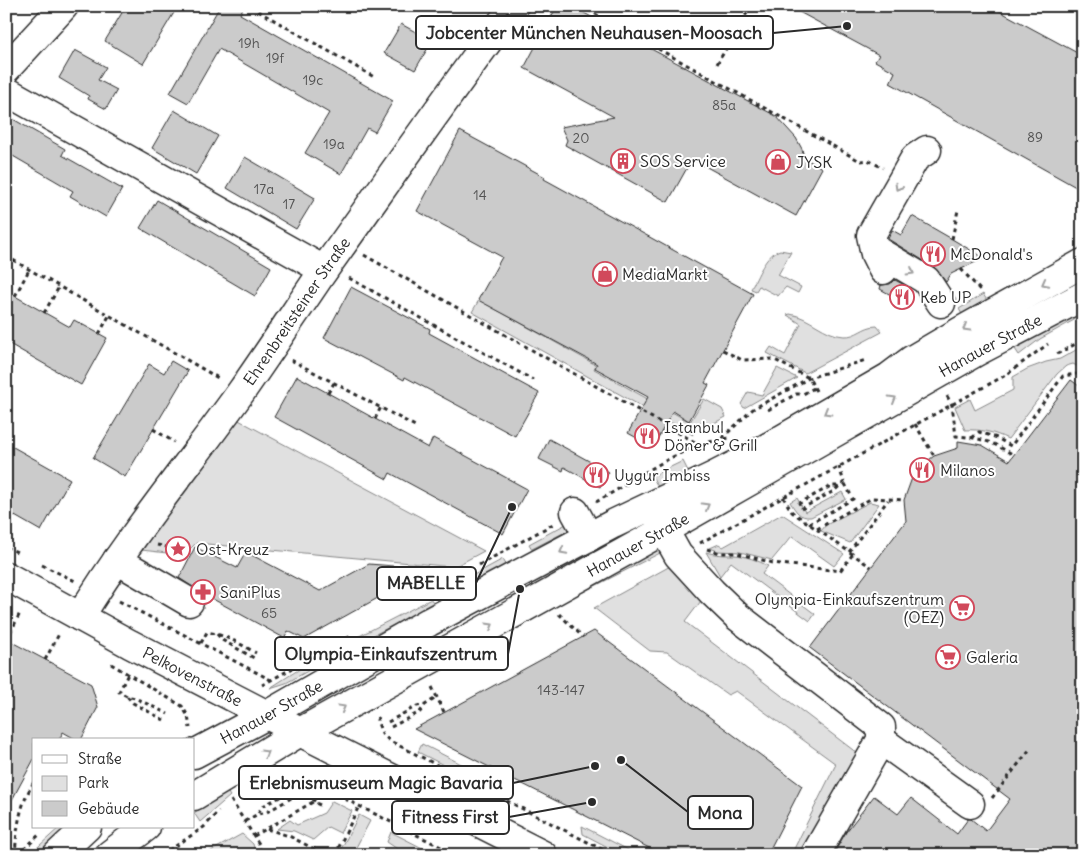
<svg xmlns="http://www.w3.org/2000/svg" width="1089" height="861" font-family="Delius,sans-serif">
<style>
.green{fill:#e0e0e0;stroke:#868686}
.building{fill:#cbcbcb;stroke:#2b2b2b}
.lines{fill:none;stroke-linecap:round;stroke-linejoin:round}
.minor-casing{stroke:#2b2b2b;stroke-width:31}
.major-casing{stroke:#2b2b2b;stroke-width:31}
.path{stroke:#2b2b2b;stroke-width:3;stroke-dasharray:4 4;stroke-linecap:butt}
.minor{stroke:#fff;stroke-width:28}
.major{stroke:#fff;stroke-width:28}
.oneway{stroke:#a0a0a0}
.labels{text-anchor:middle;stroke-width:4;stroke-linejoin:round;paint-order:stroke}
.number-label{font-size:14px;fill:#535353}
.poi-label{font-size:16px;fill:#2b2b2b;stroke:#fff;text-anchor:start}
.street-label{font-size:16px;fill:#2b2b2b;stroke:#fff}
.leader{fill:none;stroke:#2b2b2b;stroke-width:2}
.callout-dot{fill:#2b2b2b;stroke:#fff;stroke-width:2}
.callout{fill:#fff;stroke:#2b2b2b;stroke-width:2}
.callout-label{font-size:18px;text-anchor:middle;font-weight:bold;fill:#2b2b2b}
</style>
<rect width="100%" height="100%" fill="#fff"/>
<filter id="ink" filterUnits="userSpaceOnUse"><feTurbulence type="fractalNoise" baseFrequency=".02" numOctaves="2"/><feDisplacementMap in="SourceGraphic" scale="10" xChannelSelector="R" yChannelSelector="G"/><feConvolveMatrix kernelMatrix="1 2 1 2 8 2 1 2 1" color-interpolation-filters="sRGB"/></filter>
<g filter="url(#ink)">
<!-- green -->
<g class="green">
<path d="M780,250l11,2 -13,23 23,12 -3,6 -12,-6 -8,9 -19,-10 -3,5 -5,-2c7,-13 14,-34 29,-39z"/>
<path d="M983,294l5,8 -25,14 -4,-7z"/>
<path d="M479,300l117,65 -2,4 59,33 -5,8 -176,-98z"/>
<path d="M1083,309v6l-43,24 -21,16 -6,-9z"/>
<path d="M790,314c20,3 34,21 54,22 13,1 19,-10 33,-10l5,6 -77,41 -38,-20 4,-6 14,8 16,-31 -14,-9z"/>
<path d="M1083,346v23l-10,-5 -7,2 -9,8 -49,65c-15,-7 -27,-10 -43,-9l-10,-23 15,-8 5,11 38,-20v-13l14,-8 19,-7 14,-3z"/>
<path d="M777,368l20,10 -53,30 -3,-4 7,-12 14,3z"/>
<path d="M704,399l18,10 4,8 -18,9 -3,-6 -16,8 4,7 -39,-22 5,-8 31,17z"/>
<path d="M231,416l253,135 -30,16 -258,-24 -12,12 -51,-6z"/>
<path d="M683,461l6,12 -31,14 -6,-11z"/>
<path d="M842,492l4,7 -35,18c-12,1 -15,-6 -21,-15l7,-4 8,14z"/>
<path d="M870,502l9,2 -29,39 -29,-12 5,-6z"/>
<path d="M782,514l62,40 -10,12 -42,-30 -20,24 -32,-8 -22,-1 -8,-3 9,-4 4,3z"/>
<path d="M566,524l3,6 -37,19 -3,-5z"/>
<path d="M664,541l4,8 -85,43 -3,-6z"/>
<path d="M706,552c10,3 17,3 28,3 10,0 25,6 34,11l-6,8 53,40 -5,7 -79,-59 -11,14z"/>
<path d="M503,559l3,6 -44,23 -3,-5z"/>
<path d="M674,564l30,33 -19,25 172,131 -53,102h-13l45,-91 -100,-73 -8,4 -61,-43 -17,-1 -56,-43z"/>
<path d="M431,599l3,5 -95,49 -3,-5z"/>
<path d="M309,663l6,4 -29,16 -16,5z"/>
<path d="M422,744l51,26 -8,6 -47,-24z"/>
<path d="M226,790l4,6 -30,26 -6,-9z"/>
<path d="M332,801l20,10 -12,22 -12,-6 -15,13 -19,-9 -17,-2 13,-9 7,5 27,-12z"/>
<path d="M359,815l11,6 -18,34h-6l-6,-4z"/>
<path d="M582,826l56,29h-15l-40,-21z"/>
<path d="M60,827h11l-32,28h-10z"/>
<path d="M391,832l45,23h-30l-19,-13z"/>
<path d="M242,834l11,10 3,11h-52z"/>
</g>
<!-- building -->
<g class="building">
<path d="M126,6h52l-35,58 -38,-23z"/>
<path d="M220,6h24l-4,8 153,87 -18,31 -8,-4 -26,46 -36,-21 24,-40 -110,-64 -31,54 -18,-10z"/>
<path d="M557,6h14l205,110 20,22 6,11 2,9 18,10 -26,48 -104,-57 -24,43 -103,-57 2,-5 -6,-13 53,-10 -90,-49z"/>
<path d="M788,6h202l93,50v135l-193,-108 5,-11 -20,-11 4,-6z"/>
<path d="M401,24l31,17 -17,29 -31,-17z"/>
<path d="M75,50l31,17 -8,13 19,10 -11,19 -18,-10 1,-3 -30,-18z"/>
<path d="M174,110l44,26 -22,38 -44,-26z"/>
<path d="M6,115l59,34 -3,6 60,34 -16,28 -36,-21 3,-5 -67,-39z"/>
<path d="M460,131l85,46 -1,2 209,115 -48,89 4,2 -20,36 -16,-10 -20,36 -25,-14 20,-36 -53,-29 2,-4 -119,-64 24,-43 -85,-46z"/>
<path d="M245,157l70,41 -19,31 -69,-41z"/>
<path d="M157,200l114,67 -16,29 -115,-68z"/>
<path d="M912,216l40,23 32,19 -33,16 -5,8 -12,-15 -46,-28 4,-9 9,5z"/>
<path d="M895,280l15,8 -8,13 -22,-12 1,-4 9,-1z"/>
<path d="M351,287l79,42 -1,4 110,60 -24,43 -110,-59 -1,3 -80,-42z"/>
<path d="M6,291l64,36 4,-7 33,18 -26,47 -75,-43z"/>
<path d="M171,361l17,10 -63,106 -32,-19 56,-94 15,9z"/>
<path d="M297,376l131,72 5,-10 94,51 -24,45 -113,-61 -3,6 -113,-62z"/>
<path d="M1071,380l12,9v466h-250l13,-23 28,-36 24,18 13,-16 46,36 11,-15h3l15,12 24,-32 -200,-151 96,-127 -2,-21 8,-22 9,-12 13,-10 24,-8v-7l24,4 27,16z"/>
<path d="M549,439l60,33 -9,15 -36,-20 -1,4 -24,-12z"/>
<path d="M6,443l64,36 -29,52 -35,-20z"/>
<path d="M195,547l42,21 9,-16 74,39 49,-27 61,5 -126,70 -16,-8 -4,7 -84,-46 -21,-14z"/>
<path d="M594,631l208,155 -35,69h-104l-249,-126z"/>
<path d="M6,639l85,45 7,23 -17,33h-4l-14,-8 -4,8h-25v19l-28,52z"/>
</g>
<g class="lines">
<defs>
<g id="minor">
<path d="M6,69l58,-63"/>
<path d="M6,91l318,179"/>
<path d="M874,249l52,31 15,23"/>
<path d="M883,270l-8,-16 -4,-19 44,-77 12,-8"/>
<path d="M655,509l9,21 14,25 34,37 26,25 143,110v13l-66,115"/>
<path d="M575,512l14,25"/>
<path d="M117,560l72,42"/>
<path id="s1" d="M6,576l124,68 170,88 243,123"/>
<path id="s2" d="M80,617c48,-79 107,-150 161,-225 28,-40 55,-81 83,-122 63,-88 125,-177 190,-264"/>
<path d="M881,740l89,64"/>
</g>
<g id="major">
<path id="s3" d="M194,754l73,-39 162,-93 184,-98 99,-47 39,-20 138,-80 24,-18 46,-27 124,-69"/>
<path id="s4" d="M194,796l106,-64 364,-202 312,-178 107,-56"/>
<path d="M57,855l30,-28"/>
<path d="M109,855l37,-28"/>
</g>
</defs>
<!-- minor casing -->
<use href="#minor" class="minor-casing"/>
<!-- major casing -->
<use href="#major" class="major-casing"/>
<!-- path -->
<g class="path">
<path d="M581,6l279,155 8,-1 15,8"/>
<path d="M258,11l116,66"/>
<path d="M717,64l34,-58"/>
<path d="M952,239l6,-29"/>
<path d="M364,255l336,190"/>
<path d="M6,256l214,123"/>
<path d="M961,269l20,22"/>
<path d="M349,278l184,102"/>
<path d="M15,296l14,-26"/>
<path d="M44,313l15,-26"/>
<path d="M99,334l10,-18"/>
<path d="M723,350l19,10 31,-1 36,19 7,13"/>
<path d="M1057,354l26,-14"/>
<path d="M291,360l124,66"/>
<path d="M328,393l6,-10"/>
<path d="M947,396l5,9 4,31c25,2 34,5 56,18"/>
<path d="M768,410l28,-16h7l11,-6"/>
<path d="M375,419l6,-12"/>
<path d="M915,424l19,32"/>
<path d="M153,429l21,13"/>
<path d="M722,438l31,-29 56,-31 57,-18"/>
<path d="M972,438l7,-6 18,6 14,8 52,-70 20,-3"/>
<path d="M783,497l9,15 79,55"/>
<path d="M596,502c42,-23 86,-59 135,-64"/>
<path d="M798,504l33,-18h6"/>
<path d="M801,509l33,-18 10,-9 -5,-15"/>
<path d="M6,512l1,-1"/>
<path d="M809,524l44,-25 -9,-17"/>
<path d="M817,529l55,-31 32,2"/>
<path d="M700,543l304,-167 44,-32"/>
<path d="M157,545l19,4"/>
<path d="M6,547l11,5"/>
<path d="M707,549l12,4h18l36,10 67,8 13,-17"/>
<path d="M849,552l39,-52"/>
<path d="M42,565l33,16"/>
<path d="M479,565l76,-42"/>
<path d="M119,601l152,79"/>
<path d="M559,614l24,23"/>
<path d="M217,634l5,6 32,18"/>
<path d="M7,640l13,-27"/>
<path d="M201,643l6,-11c19,3 33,12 49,21"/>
<path d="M45,660l14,-26"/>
<path d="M111,664l71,42 6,10 2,12"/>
<path d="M262,685l89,-49"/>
<path d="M432,687l12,25"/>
<path d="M127,696l-8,-4 9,-18"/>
<path d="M379,717l-2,3 5,14 8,7 223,114"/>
<path d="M164,720l-31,-17 -6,-7 8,2 33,16"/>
<path d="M388,722l29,-16 7,-1"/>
<path d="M391,727l29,-15 5,-7 11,-7"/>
<path d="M288,769l33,18 136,68"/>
<path d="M992,798l38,-49"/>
<path d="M231,800l28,44 2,11"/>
<path d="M320,805l-7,-3 8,-15"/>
<path d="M258,813l5,-7 32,-17"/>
<path d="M245,821l13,-7 9,-2 31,-18"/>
<path d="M267,829l22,7 37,19"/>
<path d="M254,836l59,-34"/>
<path d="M15,855c2,-28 4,-49 19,-73"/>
<path d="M18,855l22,-21"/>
<path d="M162,855l42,-28 15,-16"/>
<path d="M335,855l24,-49"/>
</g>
<!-- minor -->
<use href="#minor" class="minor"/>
<!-- major -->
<use href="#major" class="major"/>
</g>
<!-- one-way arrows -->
<defs><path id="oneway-chevron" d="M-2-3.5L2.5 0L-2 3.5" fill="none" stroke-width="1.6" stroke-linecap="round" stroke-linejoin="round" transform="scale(1.25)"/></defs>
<g class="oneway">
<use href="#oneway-chevron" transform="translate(898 187) rotate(120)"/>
<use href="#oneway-chevron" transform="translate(911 272) rotate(31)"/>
<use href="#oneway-chevron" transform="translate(1045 283) rotate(152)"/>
<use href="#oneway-chevron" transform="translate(966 328) rotate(150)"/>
<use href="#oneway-chevron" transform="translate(893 399) rotate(-30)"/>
<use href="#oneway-chevron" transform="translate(827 412) rotate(150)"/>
<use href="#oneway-chevron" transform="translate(706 506) rotate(-30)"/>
<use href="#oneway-chevron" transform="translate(563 551) rotate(152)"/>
<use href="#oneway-chevron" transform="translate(490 626) rotate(-30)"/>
<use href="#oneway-chevron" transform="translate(342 708) rotate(-29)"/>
<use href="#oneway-chevron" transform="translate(265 753) rotate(-31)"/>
</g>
</g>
<!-- icons -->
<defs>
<symbol id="building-ring" viewBox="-11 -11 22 22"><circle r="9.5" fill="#fff" stroke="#d1495b" stroke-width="1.5"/><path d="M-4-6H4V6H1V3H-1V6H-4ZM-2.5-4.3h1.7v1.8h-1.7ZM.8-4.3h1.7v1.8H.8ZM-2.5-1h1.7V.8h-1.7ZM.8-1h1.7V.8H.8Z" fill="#d1495b"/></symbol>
<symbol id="shop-ring" viewBox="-11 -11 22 22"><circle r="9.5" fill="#fff" stroke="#d1495b" stroke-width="1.5"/><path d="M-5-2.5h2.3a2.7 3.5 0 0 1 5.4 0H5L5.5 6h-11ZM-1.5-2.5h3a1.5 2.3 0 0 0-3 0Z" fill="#d1495b"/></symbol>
<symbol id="restaurant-ring" viewBox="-11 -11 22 22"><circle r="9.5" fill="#fff" stroke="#d1495b" stroke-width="1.5"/><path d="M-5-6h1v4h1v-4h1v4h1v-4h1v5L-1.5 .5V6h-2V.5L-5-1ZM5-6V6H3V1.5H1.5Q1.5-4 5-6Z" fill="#d1495b"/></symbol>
<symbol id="sight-ring" viewBox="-11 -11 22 22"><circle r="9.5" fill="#fff" stroke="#d1495b" stroke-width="1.5"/><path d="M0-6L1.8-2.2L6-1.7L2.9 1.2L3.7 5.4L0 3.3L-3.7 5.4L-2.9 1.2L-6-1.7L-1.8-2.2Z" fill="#d1495b"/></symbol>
<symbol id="pharmacy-ring" viewBox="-11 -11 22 22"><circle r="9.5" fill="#fff" stroke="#d1495b" stroke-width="1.5"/><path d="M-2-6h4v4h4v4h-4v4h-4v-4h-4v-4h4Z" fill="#d1495b"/></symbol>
<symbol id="supermarket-ring" viewBox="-11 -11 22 22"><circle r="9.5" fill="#fff" stroke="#d1495b" stroke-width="1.5"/><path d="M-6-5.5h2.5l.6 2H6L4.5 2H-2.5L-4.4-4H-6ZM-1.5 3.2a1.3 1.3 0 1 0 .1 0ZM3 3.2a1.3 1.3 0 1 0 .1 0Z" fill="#d1495b"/></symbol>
</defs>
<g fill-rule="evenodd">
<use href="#building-ring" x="609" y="147" width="28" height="28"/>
<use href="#shop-ring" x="764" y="148" width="28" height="28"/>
<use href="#restaurant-ring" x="919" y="240" width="28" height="28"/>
<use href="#shop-ring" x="591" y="260" width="28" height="28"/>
<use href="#restaurant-ring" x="888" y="283" width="28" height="28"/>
<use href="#restaurant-ring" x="633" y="422" width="28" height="28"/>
<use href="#restaurant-ring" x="908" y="456" width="28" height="28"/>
<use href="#restaurant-ring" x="582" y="461" width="28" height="28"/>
<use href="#sight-ring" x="164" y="535" width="28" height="28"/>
<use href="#pharmacy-ring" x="189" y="578" width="28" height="28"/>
<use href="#supermarket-ring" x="948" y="594" width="28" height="28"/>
<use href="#supermarket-ring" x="934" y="643" width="28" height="28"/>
</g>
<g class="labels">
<!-- number labels -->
<g class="number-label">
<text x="249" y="48">19h</text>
<text x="275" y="63">19f</text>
<text x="313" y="85">19c</text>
<text x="724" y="110">85a</text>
<text x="1035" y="142">89</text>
<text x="581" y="143">20</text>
<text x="334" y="149">19a</text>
<text x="264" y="194">17a</text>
<text x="480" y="200">14</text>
<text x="289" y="209">17</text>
<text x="269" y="618">65</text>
<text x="561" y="695">143-147</text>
</g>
<!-- poi labels -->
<g class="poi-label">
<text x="640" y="167">SOS Service</text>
<text x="796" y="168">JYSK</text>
<text x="950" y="260">McDonald's</text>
<text x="622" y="280">MediaMarkt</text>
<text x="920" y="303">Keb UP</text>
<text x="664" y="433">Istanbul<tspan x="664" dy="18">Döner &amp; Grill</tspan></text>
<text x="940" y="476">Milanos</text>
<text x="614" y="481">Uygur Imbiss</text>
<text x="196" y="555">Ost-Kreuz</text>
<text x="220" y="598">SaniPlus</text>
<text x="944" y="605" text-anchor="end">Olympia-Einkaufszentrum<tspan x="944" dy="18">(OEZ)</tspan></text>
<text x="966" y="663">Galeria</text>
</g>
<!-- street labels -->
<g class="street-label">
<text dy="6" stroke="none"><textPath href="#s2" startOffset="375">Ehrenbreitsteiner Straße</textPath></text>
<text dy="6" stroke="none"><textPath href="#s4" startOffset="915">Hanauer Straße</textPath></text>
<text dy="6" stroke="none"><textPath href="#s4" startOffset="510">Hanauer Straße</textPath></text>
<text dy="6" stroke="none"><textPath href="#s1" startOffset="212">Pelkovenstraße</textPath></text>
<text dy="6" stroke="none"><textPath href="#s3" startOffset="88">Hanauer Straße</textPath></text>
</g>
</g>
<!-- callouts -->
<path class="leader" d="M847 26L773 33M512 507L476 583M520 589L508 654M595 766L513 783M621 760L688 812M592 802L509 817"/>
<g class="callout-dot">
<circle cx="847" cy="26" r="5"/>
<circle cx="512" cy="507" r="5"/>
<circle cx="520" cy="589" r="5"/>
<circle cx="595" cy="766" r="5"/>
<circle cx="621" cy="760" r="5"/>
<circle cx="592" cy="802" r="5"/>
</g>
<g class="callout">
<rect x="416" y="16" width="357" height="33" rx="5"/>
<rect x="377" y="567" width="99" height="33" rx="5"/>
<rect x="275" y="637" width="233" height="33" rx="5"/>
<rect x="239" y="766" width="274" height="33" rx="5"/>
<rect x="688" y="796" width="65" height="33" rx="5"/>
<rect x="392" y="801" width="117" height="33" rx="5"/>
</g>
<g class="callout-label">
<text x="594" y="39">Jobcenter München Neuhausen-Moosach</text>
<text x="426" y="589">MABELLE</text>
<text x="391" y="660">Olympia-Einkaufszentrum</text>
<text x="376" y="789">Erlebnismuseum Magic Bavaria</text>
<text x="720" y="819">Mona</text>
<text x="450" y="823">Fitness First</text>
</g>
<!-- margin -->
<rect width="1089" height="861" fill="none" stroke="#fff" stroke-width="25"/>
<rect x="12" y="12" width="1064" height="836" fill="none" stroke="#2b2b2b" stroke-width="2" filter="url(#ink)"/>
<!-- legend -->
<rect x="32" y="738" width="162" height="90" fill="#ffffff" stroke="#aaaaaa"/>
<rect x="42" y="755" width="25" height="8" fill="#ffffff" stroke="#aaaaaa"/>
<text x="78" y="764" font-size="15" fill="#2b2b2b">Straße</text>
<rect x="42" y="776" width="25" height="15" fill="#e0e0e0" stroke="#aaaaaa"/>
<text x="78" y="788" font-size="15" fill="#2b2b2b">Park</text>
<rect x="42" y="801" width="25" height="15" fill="#cbcbcb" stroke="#aaaaaa"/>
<text x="78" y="814" font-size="15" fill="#2b2b2b">Gebäude</text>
</svg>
